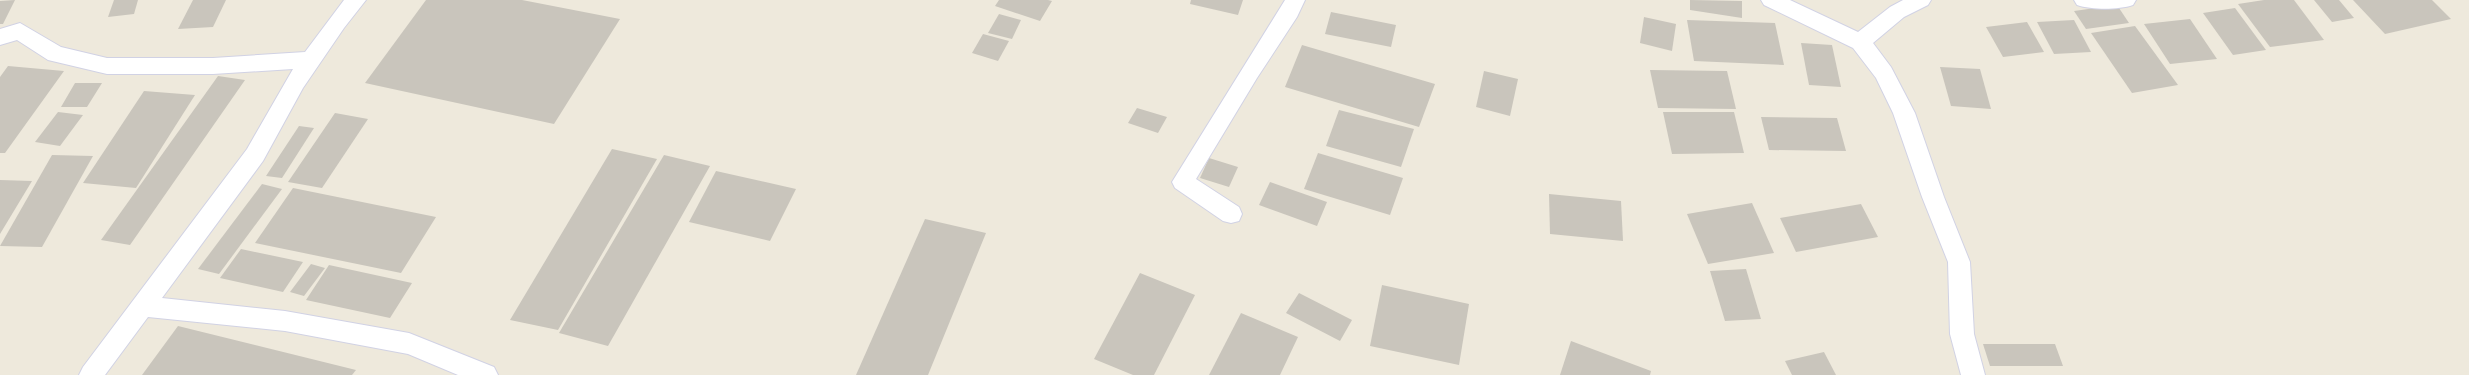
<svg xmlns="http://www.w3.org/2000/svg" width="2469" height="375" font-family="'Asap Condensed',sans-serif">
<style>
.building{fill:#c9c5bc}
.lines{fill:none;stroke-linecap:round;stroke-linejoin:round}
.minor-casing{stroke:#d1d2e4;stroke-width:2}
.minor{fill:#fff;fill-rule:evenodd}
</style>
<rect width="100%" height="100%" fill="#eee9dc"/>
<!-- building -->
<g class="building">
<path d="M15,0l-12,24h-3v-23z"/>
<path d="M114,0h24l-4,14 -26,3z"/>
<path d="M193,0h33l-13,27 -35,2z"/>
<path d="M426,0h96l98,19 -66,105 -189,-41z"/>
<path d="M999,0h49l4,1 -12,20 -45,-15z"/>
<path d="M1191,0h52l-5,15 -48,-11z"/>
<path d="M1690,0l52,1v17l-52,-8z"/>
<path d="M2264,0h30l30,40 -54,7 -32,-43z"/>
<path d="M2314,0h25l15,18 -22,4z"/>
<path d="M2353,0h79l19,19 -66,15z"/>
<path d="M2117,5l12,18 -43,6 -12,-18z"/>
<path d="M2235,8l31,42 -33,5 -30,-42z"/>
<path d="M1331,12l65,13 -5,22 -66,-13z"/>
<path d="M999,14l22,6 -9,19 -24,-6z"/>
<path d="M1644,17l32,7 -4,27 -32,-8z"/>
<path d="M2190,19l27,40 -47,5 -26,-40z"/>
<path d="M1687,20l88,3 9,42 -90,-4z"/>
<path d="M2074,20l17,32 -37,2 -17,-32z"/>
<path d="M2027,22l17,30 -41,5 -17,-30z"/>
<path d="M2135,26l43,59 -46,8 -41,-60z"/>
<path d="M983,34l26,7 -11,20 -26,-8z"/>
<path d="M1801,43l31,2 9,42 -32,-2z"/>
<path d="M1302,45l133,39 -16,43 -134,-40z"/>
<path d="M8,66l56,5 -59,82h-5v-76z"/>
<path d="M1940,67l40,2 11,40 -40,-3z"/>
<path d="M1650,70l77,1 9,38 -78,-1z"/>
<path d="M1484,71l34,8 -8,37 -34,-9z"/>
<path d="M218,76l27,4 -115,165 -29,-5z"/>
<path d="M75,83h27l-15,24h-26z"/>
<path d="M144,91l51,4 -59,93 -53,-5z"/>
<path d="M1137,108l30,9 -9,16 -30,-10z"/>
<path d="M1339,110l75,19 -13,38 -75,-21z"/>
<path d="M58,112l25,3 -23,31 -25,-4z"/>
<path d="M1663,112h71l10,41 -72,1z"/>
<path d="M335,113l33,6 -46,69 -34,-6z"/>
<path d="M1761,117l76,1 9,33 -77,-1z"/>
<path d="M299,126l15,2 -32,50 -16,-2z"/>
<path d="M612,149l45,10 -99,171 -48,-10z"/>
<path d="M1318,153l85,25 -13,37 -86,-26z"/>
<path d="M52,155l41,1 -51,91 -42,-1z"/>
<path d="M664,155l46,11 -102,180 -49,-13z"/>
<path d="M1209,158l29,9 -9,20 -29,-9z"/>
<path d="M716,171l80,18 -26,52 -81,-19z"/>
<path d="M0,180l32,1 -32,53z"/>
<path d="M1270,182l57,20 -10,24 -58,-21z"/>
<path d="M262,184l20,5 -63,85 -21,-5z"/>
<path d="M293,188l143,29 -35,56 -146,-30z"/>
<path d="M1549,194l72,7 2,40 -73,-7z"/>
<path d="M1752,203l22,50 -66,11 -21,-50z"/>
<path d="M1861,204l17,33 -82,15 -16,-34z"/>
<path d="M925,219l61,14 -58,142h-72z"/>
<path d="M241,249l62,13 -20,30 -63,-14z"/>
<path d="M311,264l14,4 -21,28 -14,-4z"/>
<path d="M329,265l83,18 -22,35 -84,-18z"/>
<path d="M1746,269l15,50 -36,2 -15,-50z"/>
<path d="M1140,273l55,22 -41,80h-21l-39,-16z"/>
<path d="M1382,285l87,19 -10,61 -89,-19z"/>
<path d="M1299,293l53,27 -12,21 -54,-28z"/>
<path d="M1241,313l57,24 -18,38h-71z"/>
<path d="M178,326l178,44 -4,5h-210z"/>
<path d="M1571,341l80,30 -1,4h-90z"/>
<path d="M1983,344h72l8,22h-73z"/>
<path d="M1824,352l12,23h-44l-7,-14z"/>
</g>
<g class="lines">
<defs>
<g id="minor">
<path d="M344,0h22l-22,28 -41,60 -40,73 -101,137 123,13 124,22 85,34 4,8h-40l-50,-21 -123,-23 -137,-14 -43,58h-26l4,-8 164,-218 46,-80 -80,5h-106l-59,-14 -31,-20 -17,5v-16l20,-6 41,24 46,11h106l92,-6z"/>
<path d="M1285,0h20l-8,17 -40,61 -61,101 43,28 3,7 -3,7 -8,2 -8,-2 -48,-33 -3,-6z"/>
<path d="M1761,0h29l68,32 32,-25 13,-7h28l-3,5 -24,12 -31,26 18,24 24,46 29,84 26,65 4,72 11,41h-24l-11,-41 -2,-72 -26,-65 -29,-84 -17,-35 -23,-30 -89,-43z"/>
<path d="M2074,0h62l-3,5c-15,5 -41,5 -56,0z"/>
</g>
</defs>
<!-- minor casing -->
<use href="#minor" class="minor-casing"/>
<!-- minor -->
<use href="#minor" class="minor"/>
</g>
</svg>
